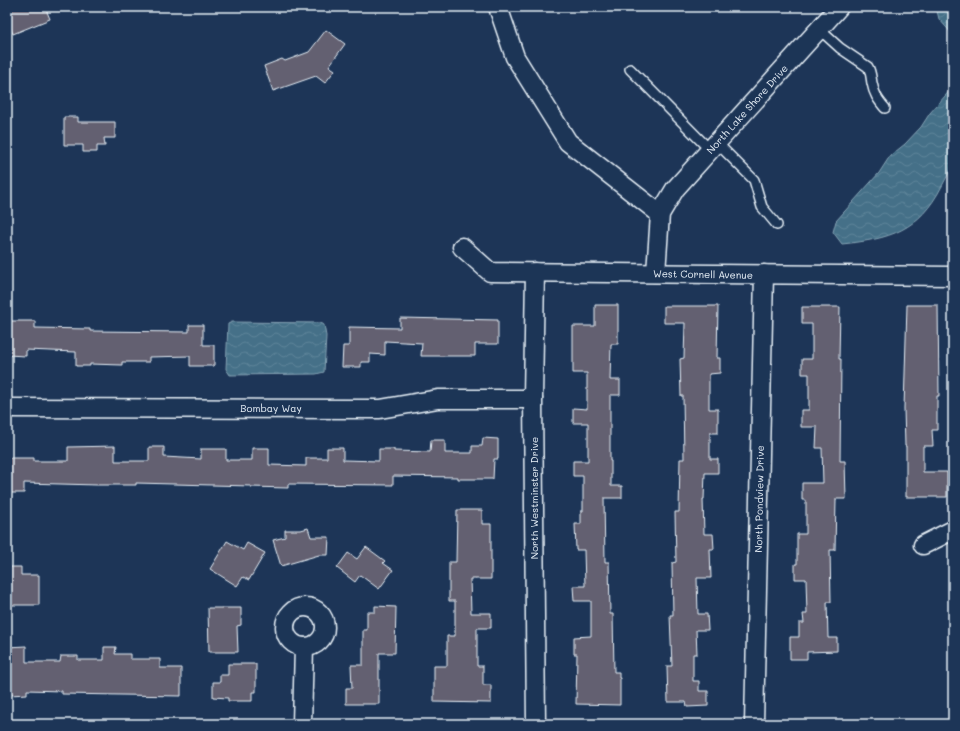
<svg xmlns="http://www.w3.org/2000/svg" width="960" height="731" font-family="Mali,sans-serif">
<style>
.water{fill:url(#water-waves);stroke:#86a4b5}
.building{fill:#646071;stroke:#e8f1f8}
.lines{fill:none;stroke-linecap:round;stroke-linejoin:round}
.service-casing{stroke:#e8f1f8;stroke-width:12}
.minor-casing{stroke:#e8f1f8;stroke-width:21}
.service{stroke:#1d3557;stroke-width:9}
.minor{stroke:#1d3557;stroke-width:18}
.labels{text-anchor:middle;stroke-width:3;stroke-linejoin:round;paint-order:stroke}
.street-label{font-size:10px;fill:#e8f1f8;stroke:#1d3557}
</style>
<defs>
<pattern id="water-waves" width="16" height="10" patternUnits="userSpaceOnUse"><rect width="16" height="10" fill="#447088"/><path d="M0 5q4-4 8 0t8 0" fill="none" stroke="#5f859a"/></pattern>
</defs>
<rect width="100%" height="100%" fill="#1d3557"/>
<filter id="ink" filterUnits="userSpaceOnUse"><feTurbulence type="fractalNoise" baseFrequency=".025" numOctaves="2"/><feDisplacementMap in="SourceGraphic" scale="8" xChannelSelector="R" yChannelSelector="G"/><feConvolveMatrix kernelMatrix="1 2 1 2 8 2 1 2 1" color-interpolation-filters="sRGB"/></filter>
<g filter="url(#ink)">
<!-- water -->
<g class="water">
<path d="M936,7h17v28l-14,-16z"/>
<path d="M953,87c0,23 2,50 0,73 -1,9 -7,18 -11,26 -23,45 -52,53 -100,58l-9,-12 3,-11 43,-48 11,-17 15,-12 16,-17 9,-14z"/>
<path d="M232,322l89,1 3,2 2,11 -2,36 -8,2 -86,1 -4,-6 2,-45z"/>
</g>
<!-- building -->
<g class="building">
<path d="M7,7h38l5,12 -37,15 -3,-7 -3,1z"/>
<path d="M326,30l19,14 -16,22 6,4 -10,13 -9,-7 -43,15 -9,-25 18,-7 3,2 24,-9z"/>
<path d="M64,117h14v5h37v16h-11l1,8h-8v6h-14v-7h-19z"/>
<path d="M595,305h23v39h-7l-1,36h10v15h-10v66h1v25h11v12h-18l1,64h4l1,52h3l1,58h5v6h1v27l-44,-1 1,-50h-3v-17l17,-1v-35h-17l-1,-15h12l-1,-36h-8l-1,-26h6v-13h2v-35h-10v-15h15v-38h-15v-15l14,1v-36h-14v-47h22z"/>
<path d="M907,305h31l1,91h-2v34h-5l1,16h-10v26h24v25h-41v-51h-1l-1,-38z"/>
<path d="M664,306h54l-1,52h3v15l-11,1v35h9v24h-8v26h8v14h-13l-1,26h-1l1,35h9l1,15h-4l1,29h-14l1,36h9l1,16h-12l1,24h-4v27h6v10h9v15l-21,1 -1,-5h-18l-1,-36h5l-2,-51h3l-1,-52 4,-1 -1,-50h4l1,-53h4l-1,-63h-2l-1,-37 4,-1 1,-35h-21z"/>
<path d="M802,307h38l-1,52h2l-1,102h5l1,38h-10l-1,51h-5l1,52h-4l1,36h9v13l-30,1v7h-17v-22h9v-14h5l-1,-9h4l-1,-35h-11v-15h2v-30h9v-34h-4v-17h21l-1,-35h-6l1,-21h-16v-17h8v-36h-7v-15h10v-35h-10z"/>
<path d="M400,318l98,2v24h-23v12h-54l1,-13 -37,-2v14l-15,-1v8h-9v5h-19l1,-21h6v-19l51,1z"/>
<path d="M10,321h25v7l55,1v2l99,1v-7h14v20h11v21h-24v-10l-41,1v5h-27v3l-32,-1v2h-14v-14l-50,-2v6l-19,-1v-30h3z"/>
<path d="M483,438l15,1v20h-4l-1,20h-35v-2l-65,-1v9l-105,-1v4l-37,-1v-1l-115,-3v2h-39l-73,-2v10h-17v-35h27v3h34v-14l47,-1v15h34v-14h15v10l37,2v-10h25v11h26v-12h17v17l37,1v-8h21v-10h16v12l36,1v-12h15v2l36,1 1,-12h14v13h27v-7h10z"/>
<path d="M457,510h25v14h9v55h-21l1,34h20v15h-14v38h6v19h8v18l-57,-1v-36h13v-30h8v-35h-6v-39h7z"/>
<path d="M308,528l3,9h18l-1,18h-9l-38,11 -8,-26 12,-3v-7h16z"/>
<path d="M227,541l16,9 4,-7 18,10 -16,27 -6,-3 -6,9 -27,-17z"/>
<path d="M366,547l19,14 -2,2 10,7 -14,19 -19,-14 -5,7 -18,-14 11,-15 9,6z"/>
<path d="M7,567h14v8h18v30h-32z"/>
<path d="M375,606l21,1 -1,46h-16v51h-33v-16h6l-1,-23h12v-35h4v-18h8z"/>
<path d="M208,608h33v17l-4,1 1,26h-29z"/>
<path d="M26,646v16h34l1,-6h17v4h26v-13h12l-1,7h15v5h30v9h21v28l-119,-2v-3l-35,-1v4l-17,1v-20h-3v-28z"/>
<path d="M228,664h28v28h-4v9h-24v-3l-15,-1v-15h7v-7h8z"/>
</g>
<g class="lines">
<defs>
<g id="service">
<path d="M819,29l21,19 28,19c3,5 3,11 4,16 2,11 6,17 13,25"/>
<path d="M630,69l80,81"/>
<path d="M717,143l37,37 8,27 15,18"/>
</g>
<g id="minor">
<path d="M498,7l17,50 53,85 92,72"/>
<path d="M462,247l28,25 463,4"/>
<path d="M535,272l-2,127 3,325"/>
<path d="M656,273l4,-59 15,-25 164,-182"/>
<path d="M7,408l373,1 58,-10h95"/>
<path d="M923,545l30,-15"/>
<circle cx="305" cy="627" r="20"/>
<path d="M302,724l2,-77"/>
<path d="M754,724l10,-450"/>
</g>
</defs>
<!-- service casing -->
<use href="#service" class="service-casing"/>
<!-- minor casing -->
<use href="#minor" class="minor-casing"/>
<!-- service -->
<use href="#service" class="service"/>
<!-- minor -->
<use href="#minor" class="minor"/>
</g>
</g>
<g class="labels">
<!-- street labels -->
<g class="street-label">
<text transform="translate(747 109) rotate(-48)" y="4">North Lake Shore Drive</text>
<text transform="translate(703 274) rotate(1)" y="4">West Cornell Avenue</text>
<text x="271" y="412">Bombay Way</text>
<text transform="translate(534 498) rotate(-90)" y="4">North Westminster Drive</text>
<text transform="translate(759 499) rotate(-89)" y="4">North Pondview Drive</text>
</g>
</g>
<!-- margin -->
<rect width="960" height="731" fill="none" stroke="#1d3557" stroke-width="24"/>
<rect x="12" y="12" width="936" height="707" fill="none" stroke="#e8f1f8" stroke-width="1.5" filter="url(#ink)"/>
</svg>
